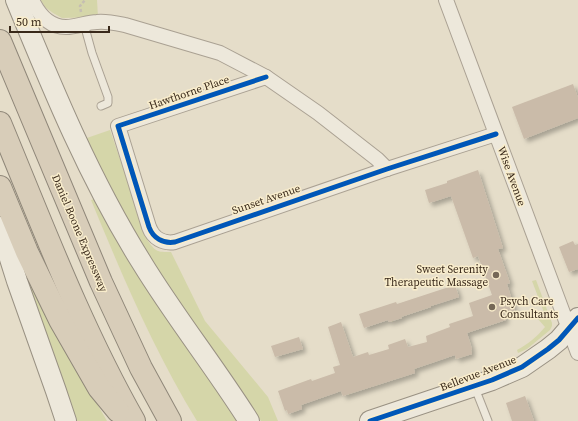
<svg xmlns="http://www.w3.org/2000/svg" width="578" height="421" font-family="'Source Serif 4',serif">
<style>
.green{fill:#d5d6a9}
.building{fill:#cabba9;filter:url(#shadow)}
.lines{fill:none;stroke-linecap:round;stroke-linejoin:round}
.lane-casing{stroke:#aaa193;stroke-width:9}
.street-casing{stroke:#aaa193;stroke-width:16}
.secondary-casing{stroke:#999183;stroke-width:22}
.highway-casing{stroke:#8f8779;stroke-width:24}
.path{stroke:#c5beb2;stroke-width:2.5;stroke-dasharray:3 2;stroke-linecap:butt}
.lane{stroke:#ede8db;stroke-width:7}
.street{stroke:#ede8db;stroke-width:14}
.secondary{stroke:#ede8db;stroke-width:20}
.highway{stroke:#d8cdb9;stroke-width:22}
.cycleway-casing{stroke:#f9edcc;stroke-width:8}
.cycleway{stroke:#0057b8;stroke-width:5}
.poi-dot{fill:#756857;stroke:#f9edcc;stroke-width:1.5}
.labels{text-anchor:middle;stroke-width:3;stroke-linejoin:round;paint-order:stroke}
.street-label{font-size:11px;fill:#39291a;stroke:#f9edcc}
.poi-label{font-size:11px;fill:#39291a;stroke:#f9edcc;text-anchor:end}
</style>
<defs>
<filter id="shadow"><feDropShadow dx="3.5" dy="3.5" stdDeviation="2" flood-color="#0004"/></filter>
</defs>
<rect width="100%" height="100%" fill="#e5ddc9"/>
<!-- green -->
<g class="green">
<path d="M41,0h56l1,17 -36,1 -9,-5 -8,-6z"/>
<path d="M110,130l38,111c8,11 9,11 23,11l34,69 63,76 10,24h-17c-51,-73 -103,-146 -147,-223 -11,-19 -20,-40 -30,-59z"/>
<path d="M97,198l143,223h-43c-43,-70 -75,-146 -106,-221z"/>
<path d="M16,250l35,74 56,97h-32z"/>
<path d="M536,280l16,43v3l-2,4 -23,19 -9,4 -1,-3c11,-6 20,-13 28,-23l-7,-8 7,-4 -13,-34z"/>
</g>
<!-- building -->
<g class="building">
<path d="M573,84l5,14v20l-54,21 -12,-32z"/>
<path d="M478,170l25,78 -5,1 12,34 -3,1 8,26 -11,4 2,6 -39,13 5,16 -1,1 1,4 -16,5 -1,-4 -41,14 1,4 -72,23 -2,-5 -40,14 1,4 -14,5 -1,-4 -2,1 -7,-20 33,-12 1,2 23,-8 -2,-6 7,-2 -12,-38 13,-5 12,35 15,-5 1,3 20,-6 -1,-4 17,-6 3,8 19,-5 -1,-6 24,-9 -1,-3 24,-8 -4,-13 23,-8 -14,-39 -5,2 -22,-62 -22,7 -4,-13 22,-7v-2z"/>
<path d="M573,241l2,4 3,-1v25l-9,3 -10,-25z"/>
<path d="M455,285l4,12 -28,9v1l-30,10 1,1 -13,4 -1,-2 -24,8 -5,-14 37,-12 1,2z"/>
<path d="M299,337l4,12 -28,8 -4,-11z"/>
<path d="M525,396l9,25h-22l-6,-18z"/>
</g>
<g class="lines">
<defs>
<g id="lane">
<path d="M84,24l8,29 16,44v6l-7,3"/>
<path d="M475,388l13,33"/>
</g>
<g id="street">
<path d="M32,0c7,15 17,27 34,27 11,0 21,-5 31,-5 9,-1 18,1 28,3l95,28 46,24 52,36 59,46 10,10"/>
<path d="M446,0l132,353"/>
<path d="M266,77l-148,49 31,101c4,11 14,17 26,15l212,-73 109,-35"/>
</g>
<g id="secondary">
<path d="M16,0c37,90 74,180 126,263 33,54 73,104 107,158"/>
<path d="M0,227l17,54 39,110 10,30"/>
<path d="M370,421l122,-41 30,-13 26,-18 11,-9 19,-22"/>
</g>
<g id="highway">
<path d="M0,41l101,241 40,86 29,53"/>
<path d="M0,123c42,101 80,203 134,298"/>
<path d="M0,187l27,65 33,68 39,68 19,23"/>
</g>
</defs>
<!-- lane casing -->
<use href="#lane" class="lane-casing"/>
<!-- street casing -->
<use href="#street" class="street-casing"/>
<!-- secondary casing -->
<use href="#secondary" class="secondary-casing"/>
<!-- highway casing -->
<use href="#highway" class="highway-casing"/>
<!-- path -->
<path class="path" d="M81,12l-1,-6 5,-6"/>
<!-- lane -->
<use href="#lane" class="lane"/>
<!-- street -->
<use href="#street" class="street"/>
<!-- secondary -->
<use href="#secondary" class="secondary"/>
<!-- highway -->
<use href="#highway" class="highway"/>
<defs>
<g id="cycleway">
<path d="M266,77l-148,49 31,101c4,11 14,17 26,15l212,-73 109,-35"/>
<path d="M370,421l122,-41 30,-13 26,-18 11,-9 19,-22"/>
</g>
</defs>
<!-- cycleway casing -->
<use href="#cycleway" class="cycleway-casing"/>
<!-- cycleway -->
<use href="#cycleway" class="cycleway"/>
</g>
<!-- markers -->
<g class="poi-dot">
<circle cx="496" cy="275" r="4"/>
<circle cx="492" cy="307" r="4"/>
</g>
<g class="labels">
<!-- street labels -->
<g class="street-label">
<text transform="translate(189 92) rotate(-19)" y="4">Hawthorne Place</text>
<text transform="translate(512 176) rotate(70)" y="4">Wise Avenue</text>
<text transform="translate(266 199) rotate(-19)" y="4">Sunset Avenue</text>
<text transform="translate(80 233) rotate(67)" y="4">Daniel Boone Expressway</text>
<text transform="translate(478 373) rotate(-21)" y="4">Bellevue Avenue</text>
</g>
<!-- poi labels -->
<g class="poi-label">
<text x="488" y="273">Sweet Serenity<tspan x="488" dy="13">Therapeutic Massage</tspan></text>
<text x="500" y="305" text-anchor="start">Psych Care<tspan x="500" dy="13">Consultants</tspan></text>
</g>
</g>
<!-- scale -->
<path d="M10 26v6h99v-6" fill="none" stroke="#39291a" stroke-width="2"/>
<text x="16" y="26" font-size="12" fill="#39291a" stroke="#f9edcc" stroke-width="3" paint-order="stroke">50 m</text>
</svg>
